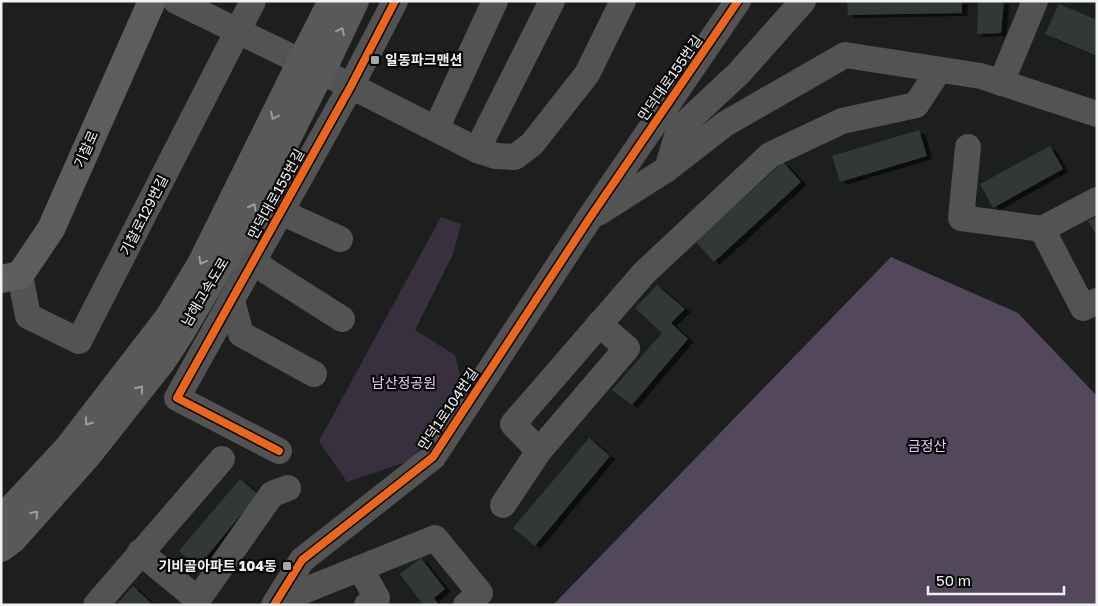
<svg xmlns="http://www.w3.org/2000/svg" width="1098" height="606" font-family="'Golos Text','Noto Sans KR',sans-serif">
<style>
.green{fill:#39303f}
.forest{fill:#53475b}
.building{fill:#323935;filter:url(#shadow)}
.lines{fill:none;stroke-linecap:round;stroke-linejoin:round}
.minor{stroke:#535353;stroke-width:26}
.major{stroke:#5c5d5d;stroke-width:28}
.highway{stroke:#585a5a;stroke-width:28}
.highway-bridge{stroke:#585a5a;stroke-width:28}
.cycleway-casing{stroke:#070908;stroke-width:11}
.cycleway{stroke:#eb651d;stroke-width:8}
.oneway{stroke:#9c9f9e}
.poi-dot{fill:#a6a9a7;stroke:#070908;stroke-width:2}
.labels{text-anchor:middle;stroke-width:4.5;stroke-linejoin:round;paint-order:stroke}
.poi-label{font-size:14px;font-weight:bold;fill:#f0f3f1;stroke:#070908;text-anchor:start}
.street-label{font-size:14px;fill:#f0f3f1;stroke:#070908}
.park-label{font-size:14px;fill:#e5c8f7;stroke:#070908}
</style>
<defs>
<filter id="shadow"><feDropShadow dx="5.5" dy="3" stdDeviation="0" flood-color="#0009"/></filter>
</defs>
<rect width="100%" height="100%" fill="#1d1f1e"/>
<!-- green -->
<path class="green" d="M441,217l20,7 -8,30 -38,76 40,25 6,24 -49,81 -65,22 -28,-41z"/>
<!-- forest -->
<path class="forest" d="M891,257l127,56 79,83v209h-544z"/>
<!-- building -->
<g class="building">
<path d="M847,1h115v12l-114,2z"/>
<path d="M978,1h26l-3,32 -24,1z"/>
<path d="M1059,4l38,16v36l-52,-22z"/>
<path d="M919,130l8,26 -87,26 -8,-26z"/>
<path d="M1050,146l13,23 -70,39 -13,-24z"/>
<path d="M783,162l18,20 -87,80 -18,-20z"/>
<path d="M1097,217v19l-9,-15z"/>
<path d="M657,285l28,24 -14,14 17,16 -56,66 -20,-15 50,-57 -27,-25z"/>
<path d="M589,438l21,18 -75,90 -22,-18z"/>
<path d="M240,479l18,15 -60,73 -19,-16z"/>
<path d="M421,558l24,31 -11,9 5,7h-16l-23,-31z"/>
<path d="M133,586l20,19h-37z"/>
</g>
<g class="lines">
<!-- minor -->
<g class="minor">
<path d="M176,1l175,85 126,64 19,6 19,1 17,-13 55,-70 36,-73"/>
<path d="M1001,83l34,-82"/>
<path d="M436,129l59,-128"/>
<path d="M968,147l-7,71 81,11"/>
<path d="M477,150l75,-149"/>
<path d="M667,169l12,-40 60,-56 64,-72"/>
<path d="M1097,200l-55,29 41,79 14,-7"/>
<path d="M281,212l59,27"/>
<path d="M598,213l69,-44 58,-45 120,-69 136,21 116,38"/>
<path d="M254,261l14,11 74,47"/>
<path d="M20,275l8,41 51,25 174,-340"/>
<path d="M232,301l9,33 73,40"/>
<path d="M279,451l-102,-53 174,-312 44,-85"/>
<path d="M539,451l88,-103 -28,-24"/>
<path d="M503,505l36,-54 -26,-27 131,-151 126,-118 72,-34 74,-16 23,-35"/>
<path d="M140,552l57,47"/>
<path d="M360,568l17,30 -10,7"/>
<path d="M276,602l159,-64 45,55 -14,12"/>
<path d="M96,605l126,-146"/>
<path d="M194,605l78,-111 16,-6"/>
<path d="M274,605l28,-45 131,-103 156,-238 149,-218"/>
</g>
<!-- major -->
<path class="major" d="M1,279l19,-4 31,-46 101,-228"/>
<!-- highway -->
<g class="highway">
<path d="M307,50l25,-49"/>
<path d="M327,60l28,-59"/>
<path d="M1,520l67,-72 101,-131 32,-53 95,-192"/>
<path d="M1,548l12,-9 74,-83 75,-95 19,-29 59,-100 76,-151"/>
</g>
<!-- highway-bridge -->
<g class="highway-bridge">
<path d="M296,72l11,-22"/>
<path d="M316,81l11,-21"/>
</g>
<defs>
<g id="cycleway">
<path d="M279,451l-102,-53 174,-312 44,-85"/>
<path d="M274,605l28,-45 131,-103 156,-238 149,-218"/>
</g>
</defs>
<!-- cycleway casing -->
<use href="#cycleway" class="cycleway-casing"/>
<!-- cycleway -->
<use href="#cycleway" class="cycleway"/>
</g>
<!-- one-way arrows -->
<defs><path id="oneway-chevron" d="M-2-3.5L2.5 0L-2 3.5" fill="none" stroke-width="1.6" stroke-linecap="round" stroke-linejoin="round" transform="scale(1.25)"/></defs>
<g class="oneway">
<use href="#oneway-chevron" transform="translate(341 31) rotate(-64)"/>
<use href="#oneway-chevron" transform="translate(274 116) rotate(116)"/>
<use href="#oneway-chevron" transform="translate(253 207) rotate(-63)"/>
<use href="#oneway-chevron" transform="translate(202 261) rotate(118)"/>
<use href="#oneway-chevron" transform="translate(140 389) rotate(-52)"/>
<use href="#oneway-chevron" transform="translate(88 422) rotate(128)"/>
<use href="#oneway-chevron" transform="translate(35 514) rotate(-48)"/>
</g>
<!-- markers -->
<g class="poi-dot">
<rect x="370" y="55" width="10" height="10" rx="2.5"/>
<rect x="282" y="561" width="10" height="10" rx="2.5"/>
</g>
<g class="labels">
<!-- poi labels -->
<g class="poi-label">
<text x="385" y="65">일동파크맨션</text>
<text x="277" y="571" text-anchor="end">기비골아파트 104동</text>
</g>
<!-- street labels -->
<g class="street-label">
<text transform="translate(670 78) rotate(-55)" y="5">만덕대로155번길</text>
<text transform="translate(86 149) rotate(-66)" y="5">기찰로</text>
<text transform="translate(276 194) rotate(-61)" y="5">만덕대로155번길</text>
<text transform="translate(144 215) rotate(-63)" y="5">기찰로129번길</text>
<text transform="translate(205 292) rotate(-59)" y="5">남해고속도로</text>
<text transform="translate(448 409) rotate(-56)" y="5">만덕1로104번길</text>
</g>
<!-- park labels -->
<g class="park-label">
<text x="404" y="388">남산정공원</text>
<text x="927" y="451">금정산</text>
</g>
</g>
<!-- border -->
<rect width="1098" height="606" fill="none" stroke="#f0f3f1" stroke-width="5"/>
<!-- scale -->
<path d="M928 586v8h136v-8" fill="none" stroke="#f0f3f1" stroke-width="2.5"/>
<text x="936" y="586" font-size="15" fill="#f0f3f1" stroke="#070908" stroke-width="4" paint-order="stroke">50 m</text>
</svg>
